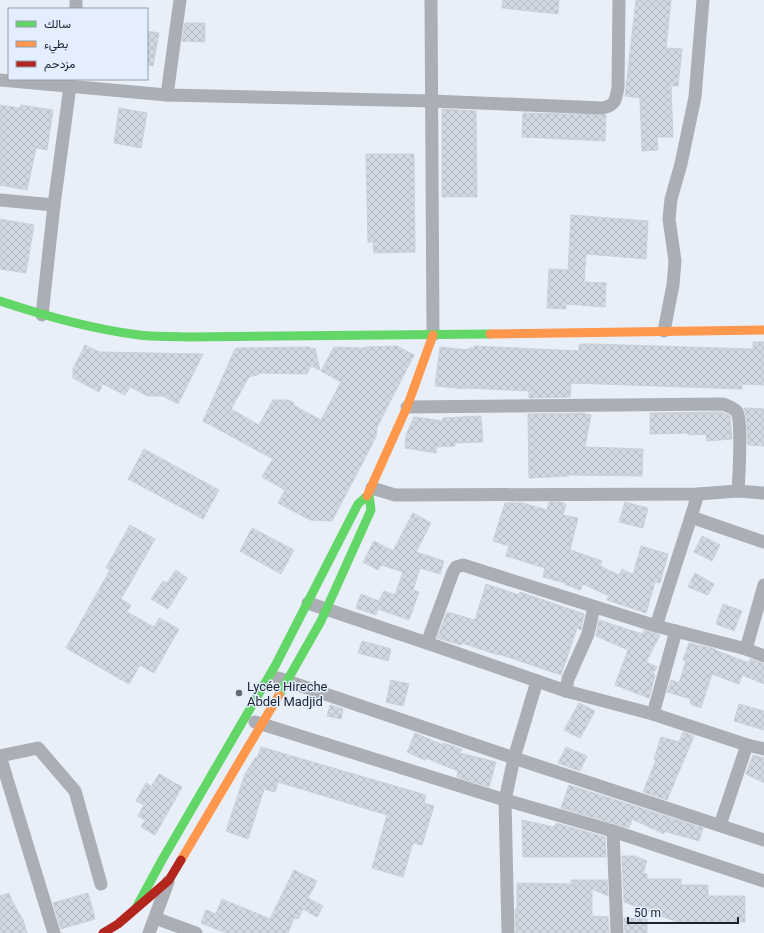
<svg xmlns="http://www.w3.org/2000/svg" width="764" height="933" font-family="Roboto,Vazirmatn,sans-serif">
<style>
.building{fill:url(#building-cross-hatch);stroke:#cbd1da}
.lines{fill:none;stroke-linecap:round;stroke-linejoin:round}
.street{stroke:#abaeb4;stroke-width:13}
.fast{stroke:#63d668;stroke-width:9}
.slow{stroke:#ff974d;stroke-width:9}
.jam{stroke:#b3261e;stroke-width:9}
.poi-dot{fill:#646a74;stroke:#e3eeff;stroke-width:1.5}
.labels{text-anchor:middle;stroke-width:3;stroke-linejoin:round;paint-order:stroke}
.poi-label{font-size:13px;fill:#1c232c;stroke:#e3eeff;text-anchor:start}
</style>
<defs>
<pattern id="building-cross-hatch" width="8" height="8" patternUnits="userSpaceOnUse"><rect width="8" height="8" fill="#d2d8e2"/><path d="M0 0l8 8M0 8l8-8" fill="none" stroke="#b4b9c2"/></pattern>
</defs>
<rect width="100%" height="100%" fill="#e9eff9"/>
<!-- building -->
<g class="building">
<path d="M503,0h56l-1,14 -56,-6z"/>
<path d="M636,0h35l-5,48 16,1 -4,37h-7l2,51h-16l1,13 -16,1 -2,-53 -15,-2z"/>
<path d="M185,23h20v19l-23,-1z"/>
<path d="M147,31l12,2 -6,33 -6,-1z"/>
<path d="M0,105l20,3 1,-3 32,5 -6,40 -11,-2 -9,42 -27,-5z"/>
<path d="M119,108l28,5 -6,35 -27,-5z"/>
<path d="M442,109l34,2 1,86h-35z"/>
<path d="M523,113l83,2 -1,26 -83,-4z"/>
<path d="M366,154h48l1,98 -41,1 -1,-11h-5z"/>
<path d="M571,215l77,6 -2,38 -60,-5 -2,28 22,1 -1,24 -39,-3v5l-19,-1 2,-39 19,1z"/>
<path d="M0,219l34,6 -8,48 -26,-4z"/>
<path d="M753,342h11v43l-22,-1v5l-171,-6 -1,14 -41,1v-7l-63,-3v1l-31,-3 5,-39 29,3v-2h5v-2l105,5v-7h13l161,5z"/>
<path d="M85,345l14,7 104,2 -25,50 -15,-8h-15l-18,-9 -5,8 -22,-11 -4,8 -26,-14v-9z"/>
<path d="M397,346l17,9 -37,72 -1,10 -44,84 -22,-1 -32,-17 7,-13 -23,-13 11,-18 -70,-38 32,-72 2,-1 73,-1v2l5,-1 5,22 -9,-4 -4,8 -47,-1 -3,2 -8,2 -18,32 28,16 14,-25h15l6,3 -1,2 28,15 20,-38 -20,-11 13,-24 30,1 1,-1z"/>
<path d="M744,408l20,1v37l-16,-1 -2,-28z"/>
<path d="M722,412l8,4 2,23 -25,2 -1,-7 -17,1v-2l-39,1v-21z"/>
<path d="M582,413l9,2 -6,32 58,2 -1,27 -74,-1 1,1 -40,2 -1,-64z"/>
<path d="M481,416l2,26 -28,1v3l-19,1v6l-31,-5 1,-13 8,-18 29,4v-3z"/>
<path d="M144,449l75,41 -16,29 -75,-40z"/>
<path d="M549,502h11l6,2 -3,11 15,3 -8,32 32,11 -2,5 19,9 3,-6 11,6 8,-29 27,8 -8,29 -5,-1 -9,31 -39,-13 2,-4 -26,-12 -3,6 -16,-6 1,-1 -22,-6 2,-9 -39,-12 3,-10 -16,-5 12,-38h18l24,7z"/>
<path d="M625,502l23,6 -5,20 -24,-6z"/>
<path d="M413,513l18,10 -15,29 28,9 -4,13 -20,-6 -7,22 6,2 -10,28 -31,-11 -2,6 -20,-7 5,-14 18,7 5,-10 11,4 8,-23 -22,-7 -3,5 -15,-8 11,-21 19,10z"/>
<path d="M130,525l25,14 -34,60 10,6 -4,7 27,15 5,-9 20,11 -25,44 -14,-8 -11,19 -63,-36 44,-78 -4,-2z"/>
<path d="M252,528l42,22 -13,24 -41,-23z"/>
<path d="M702,536l18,9 -8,16 -18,-9z"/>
<path d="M176,570l11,8 -19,31 -17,-10 12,-18 4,2z"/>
<path d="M695,573l19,11 -6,11 -20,-8z"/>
<path d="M486,584l33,11 1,-3 64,22 -3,16 -4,-2 -16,47 -62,-21 -1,1 -36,-12 -1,2 -24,-7 10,-26 28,8z"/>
<path d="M723,604l19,7 -8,20 -18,-7z"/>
<path d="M599,620l43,14 2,-4 16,5 -14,27 11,5 -4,7 2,1 -6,23 -34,-13 13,-35 -32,-14z"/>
<path d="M362,641l29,8 -3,12 -30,-8z"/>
<path d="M689,643l26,6v1l34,13 1,-4 14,5v20l-22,-9 -3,9 -27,-10 -11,34 -11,-4 1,-5 -24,-7 4,-12 8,3 7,-22 -3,-1z"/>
<path d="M391,680l18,4 -6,22 -17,-4z"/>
<path d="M579,703l16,8 -15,27 -16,-8z"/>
<path d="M739,704l25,7v19l-30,-9z"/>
<path d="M330,705l13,4 -2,10 -14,-3z"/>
<path d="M683,732l11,4 -27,64 -24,-8 13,-32 -2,-1 7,-22 18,5z"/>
<path d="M415,733l28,12v-2l19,6 -2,4 36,9 -7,25 -32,-10 1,-6 -32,-13 -1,2 -18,-8z"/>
<path d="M261,747l165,48 -2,8 10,3 -12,39 -9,-2 -10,34 -31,-9 15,-53 -109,-33 -3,10 -11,-3 -16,50 -22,-8 19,-57 10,-16h2z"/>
<path d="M566,747l21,9 -7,15 -22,-8z"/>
<path d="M753,755l11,3v25l-18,-9z"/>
<path d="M159,774l23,13 -27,48 -14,-8 4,-7 -7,-4 6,-11 -8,-4 10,-18 6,3z"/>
<path d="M569,785l134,43 -4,13 -35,-10v3l-32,-15 -3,9 -68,-20z"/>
<path d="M522,820l32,7 2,-4 49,14 1,20h-83z"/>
<path d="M622,856h13l12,5 -4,12 4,1v5h34v6h27v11h37v26l-65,1 -56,-21z"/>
<path d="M294,870l23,11 -9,17 15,8 -6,11 -14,-8 -5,10 -4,-1 -6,15h-62l-25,-10 5,-13 10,4 6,-15 48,20z"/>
<path d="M571,880h36l1,16 -16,-7v27l16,1 1,16h-93l-1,-24h2v-26l60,1 -6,-2z"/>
<path d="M9,893l3,8 11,19 4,13h-27v-37z"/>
<path d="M88,893l7,26 -34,10 -8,-26z"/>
<path d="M624,918l23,1v14h-22z"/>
</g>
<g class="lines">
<!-- street -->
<g class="street">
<path d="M431,0l2,335"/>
<path d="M76,9v-9"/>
<path d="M0,80l167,15 265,6 170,7c13,-2 14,-8 16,-21l1,-87"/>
<path d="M167,95l13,-95"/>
<path d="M0,200l54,5"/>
<path d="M42,315l12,-110 17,-126"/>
<path d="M664,331l9,-46 2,-24 -6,-42 2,-20 10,-35 14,-67 8,-97"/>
<path d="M407,407l316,-3c5,2 11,4 14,8 5,10 2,65 1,79"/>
<path d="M372,488l23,7 303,-1 40,-3 26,2"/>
<path d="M698,494l-7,23 73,25"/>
<path d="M308,603l119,40"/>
<path d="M656,626l35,-109"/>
<path d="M746,649l18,-64"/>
<path d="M764,656l-18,-7 -90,-23 -193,-61 -7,2 -3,5 -26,71 139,48 87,23 94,31 17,4"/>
<path d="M278,678l236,80 250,82"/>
<path d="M566,691l2,-12 20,-45 6,-27"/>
<path d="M653,714l23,-83"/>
<path d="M255,722l250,78 108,31 151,50"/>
<path d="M720,825l27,-80"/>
<path d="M613,831l4,102"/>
<path d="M155,918l41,15"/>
<path d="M54,933l-54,-177 38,-8 37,43 26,93"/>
<path d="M149,933l19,-51"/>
<path d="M508,933l-3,-133 9,-42 23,-77"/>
</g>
<!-- fast -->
<g class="fast">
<path d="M0,301c45,15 92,28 139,34 16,2 33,1 49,2l302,-3"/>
<path d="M279,695l42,-74 50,-111 -2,-15"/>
<path d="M136,908l26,-48 113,-194 83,-162 9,-8"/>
</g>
<!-- slow -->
<g class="slow">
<path d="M490,334l274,-4"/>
<path d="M367,496l40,-89 26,-72"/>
<path d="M181,860l98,-165"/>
</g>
<!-- jam -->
<path class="jam" d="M103,933l15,-9 51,-44 12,-20"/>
</g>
<!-- markers -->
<circle class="poi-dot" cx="239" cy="693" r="4"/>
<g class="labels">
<!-- poi labels -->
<g class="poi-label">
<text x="247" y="691">Lycée Hireche<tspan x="247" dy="15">Abdel Madjid</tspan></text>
</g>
</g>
<!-- legend -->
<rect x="8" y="8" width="140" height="72" fill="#e3eeff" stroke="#939dab"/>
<rect x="16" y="21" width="20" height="6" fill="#63d668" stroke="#939dab"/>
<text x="44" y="28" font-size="12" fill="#1c232c">سالك</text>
<rect x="16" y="41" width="20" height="6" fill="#ff974d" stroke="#939dab"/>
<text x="44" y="48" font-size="12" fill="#1c232c">بطيء</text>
<rect x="16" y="61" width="20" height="6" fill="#b3261e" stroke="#939dab"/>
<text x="44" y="68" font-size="12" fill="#1c232c">مزدحم</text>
<!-- scale -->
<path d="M628 917v6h110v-6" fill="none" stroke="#1c232c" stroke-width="2"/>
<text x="634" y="917" font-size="12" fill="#1c232c" stroke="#e3eeff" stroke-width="3" paint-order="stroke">50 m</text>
</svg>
